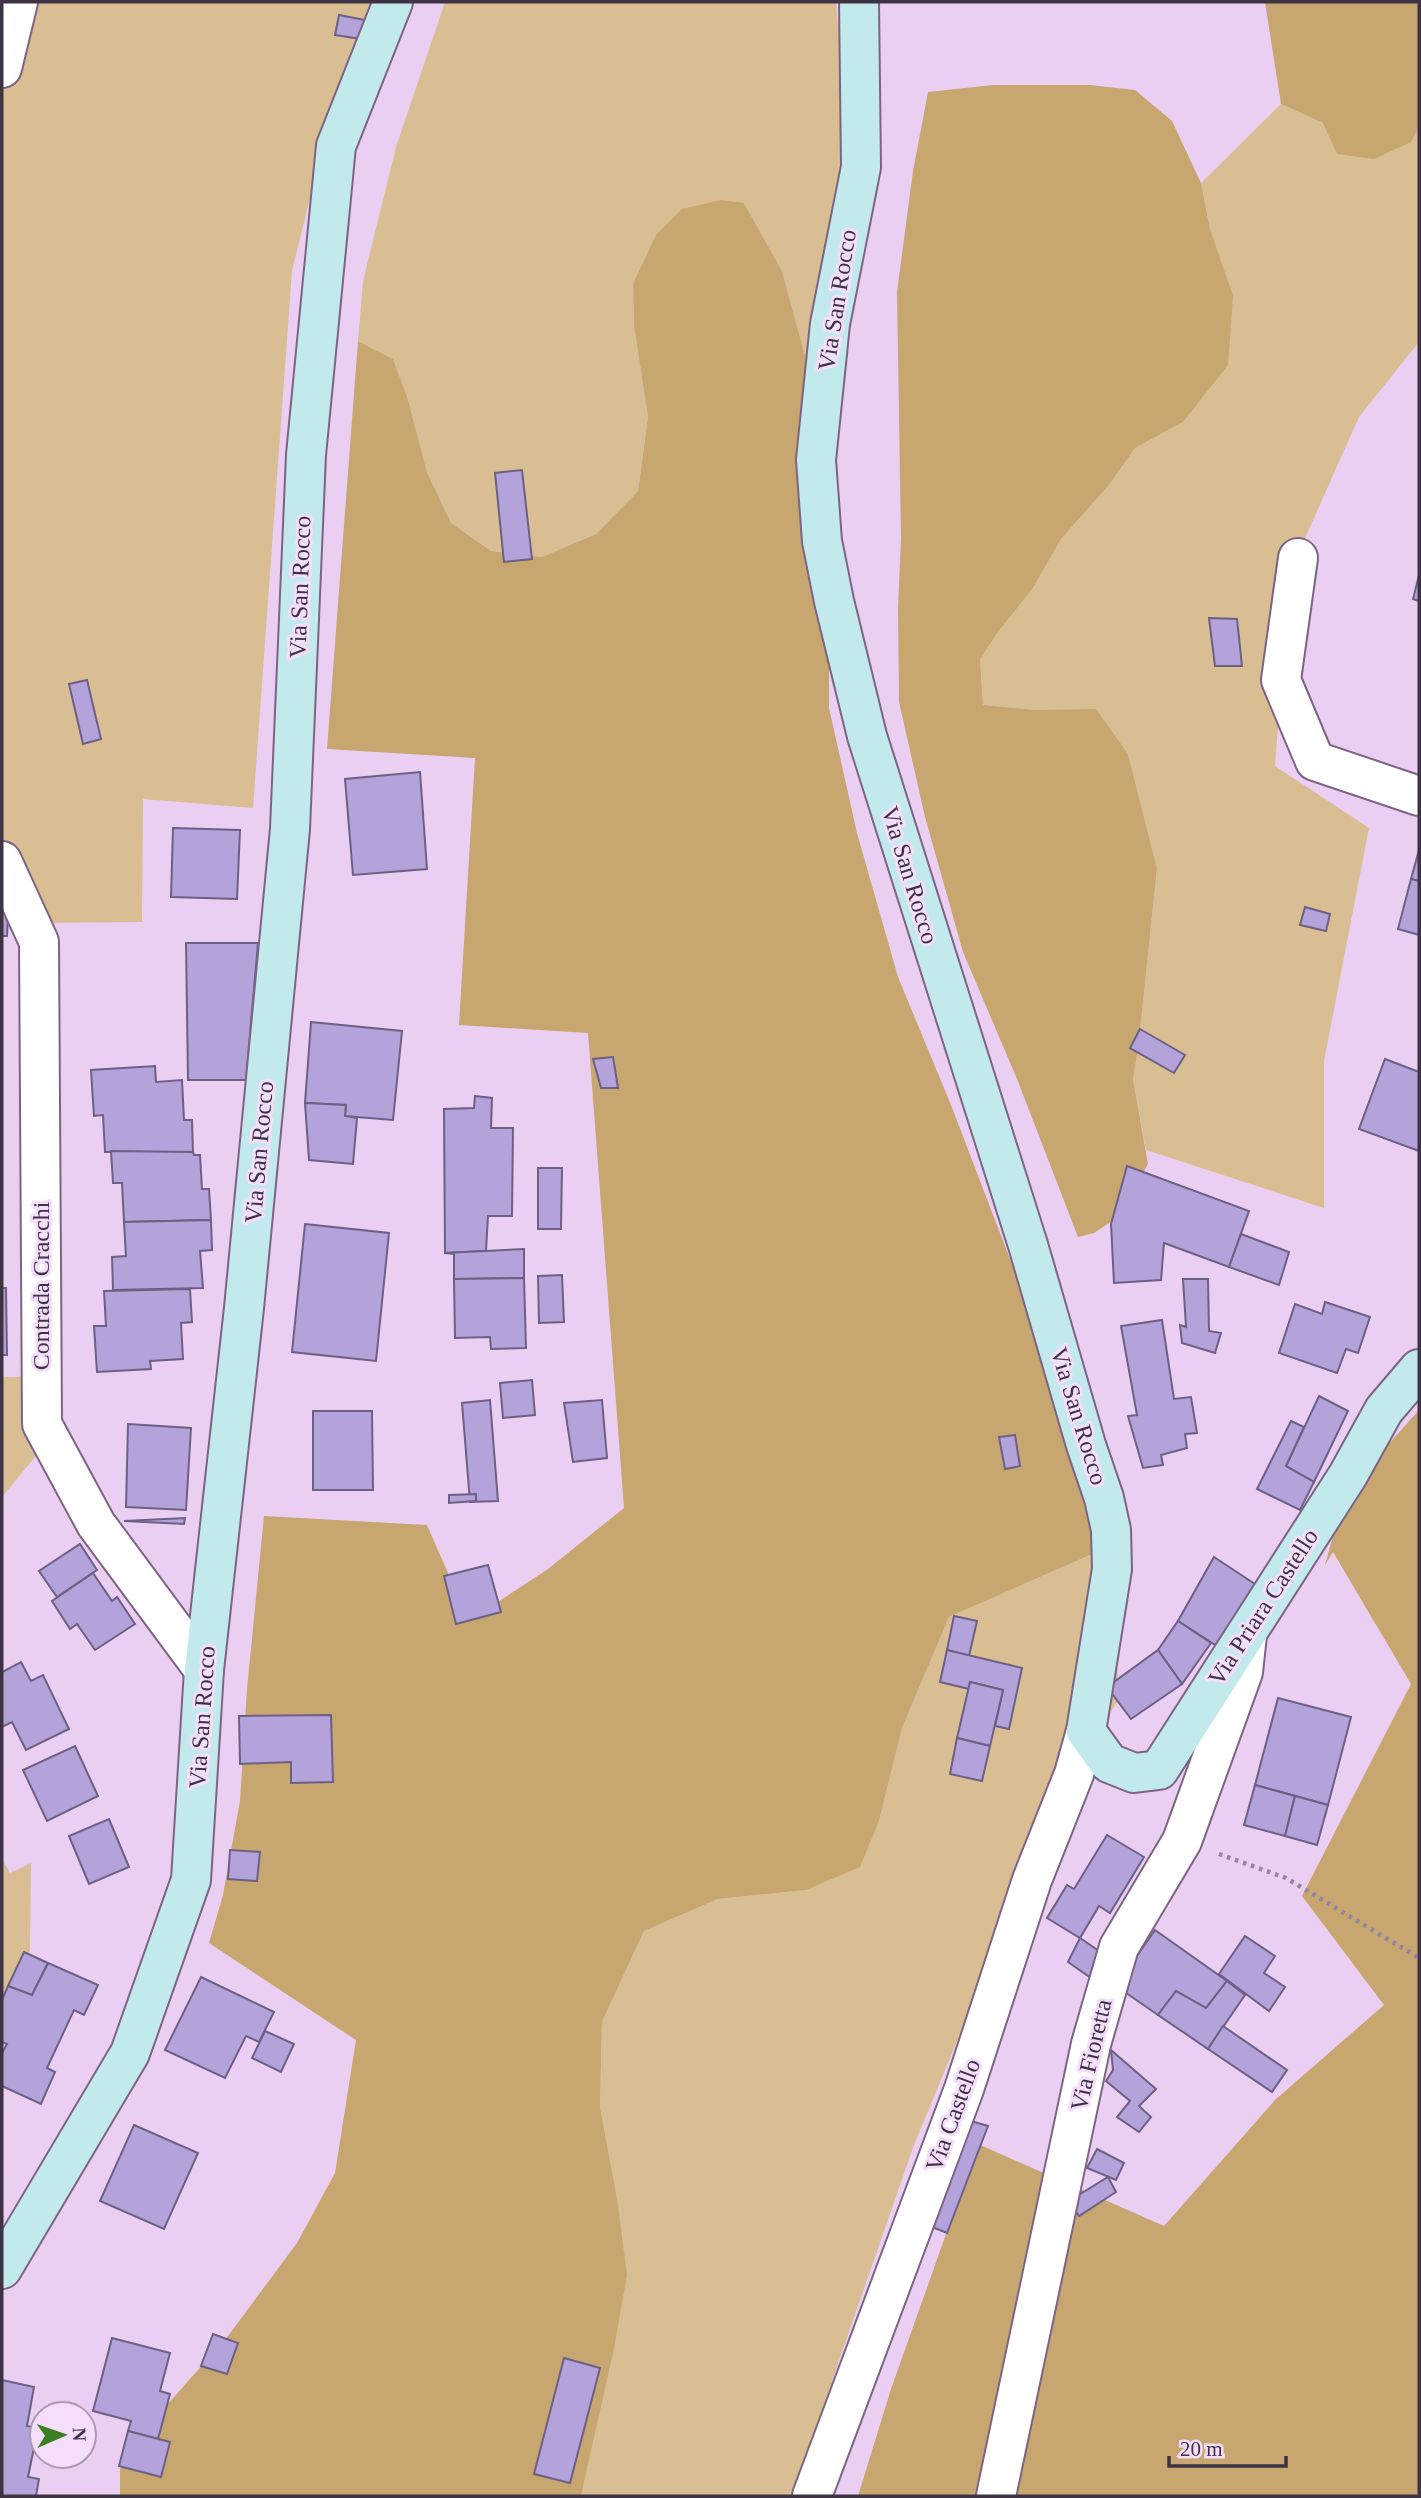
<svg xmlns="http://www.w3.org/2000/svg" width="1421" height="2498" font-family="Georgia,serif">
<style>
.green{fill:#d9be94}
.forest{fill:#c7a670}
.building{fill:#b4a2da;stroke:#6c6084;stroke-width:2}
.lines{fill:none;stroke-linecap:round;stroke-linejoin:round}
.street-casing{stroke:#7d6484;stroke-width:42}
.secondary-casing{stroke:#7d6484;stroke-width:42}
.path{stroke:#96839c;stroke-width:4.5;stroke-dasharray:3.5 5;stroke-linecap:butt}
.street{stroke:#fff;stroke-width:38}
.secondary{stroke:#c2e9eb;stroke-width:38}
.labels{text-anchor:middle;stroke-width:6;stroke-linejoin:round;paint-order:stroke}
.street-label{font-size:24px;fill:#3e3342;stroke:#f5defc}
</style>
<rect width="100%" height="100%" fill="#ebcff3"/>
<!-- green -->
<g class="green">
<path d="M2,2h369l-43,123 -36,146 -39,537 -110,-9 -1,123 -110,1 -30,-65z"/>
<path d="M445,2h391l7,87 14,-4 -28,359 -47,-173 -38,-68 -111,81 1,42 14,91 -10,74 -42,43 -54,23 -51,-6 -40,-28 -24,-51 -20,-76 -14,-37 -35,-18 5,-60 33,-134z"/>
<path d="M1281,104l42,19 88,19 8,-15v215l-60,75 -69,155 -15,194 94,62 -45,233v147l-178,-58 -13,-71 5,-29 19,-182 -29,-114 -91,-44 -54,-5 -3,-46 16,-26 37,-45 28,-49 48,-54 26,-37 48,-26 27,-193 -9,-46z"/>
<path d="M2,1377h21l35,52 -56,68z"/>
<path d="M1106,1548l14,150 -55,83 -151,364 -79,227 -39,124h-215l32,-142 4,-156 -17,-91 2,-85 42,-91 74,-32 88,-9 73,-69 23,-93 47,-111z"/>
<path d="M2,1858l8,15 21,-10 -1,87 -28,61z"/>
</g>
<!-- forest -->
<g class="forest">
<path d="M1265,2h154v125l-8,15 -37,17 -37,-5 -14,-31 -42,-19z"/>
<path d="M993,85h97l45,5 37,31 29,62 9,46 23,67 -5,69 -45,57 -48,26 -26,37 -48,54 -28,49 -36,45 -17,26 3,46 54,5 59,-1 32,45 29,114 -19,182 -5,29 15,85 -31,54 -23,15 -16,4 -61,-158 -54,-127 -38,-135 -26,-115 -1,-93 3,-70 -4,-247 16,-121 15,-79z"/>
<path d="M721,200l23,3 38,68 47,173v264l28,125 41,144 53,128 88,230 67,213 -157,69 -47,111 -23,93 -19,46 -54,23 -88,9 -74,32 -42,91 -2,85 17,91 10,77 -14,79 -32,142h-461v-27l39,-55 69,-78 69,-93 38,-70 21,-133 -147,-97 14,-48 17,-94 7,-112 17,-173 163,9 42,96 79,-52 76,-61 -36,-475 -129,-8 16,-267 -148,-9 31,-408 35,18 14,37 20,76 24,51 40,28 51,6 54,-23 42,-43 10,-74 -14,-91 -1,-42 23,-49 26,-26z"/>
<path d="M1419,1410v1086h-561l33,-107 87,-245 186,82 111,-126 109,-95 -82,-109 109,-212 -78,-132 -8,13 20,-72z"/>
</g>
<!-- building -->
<g class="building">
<path d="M339,15l26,5 -4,19 -26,-4z"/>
<path d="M522,470l10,89 -28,3 -9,-89z"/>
<path d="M1419,575v26l-6,-2z"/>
<path d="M1209,618l28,1 5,47h-27z"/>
<path d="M87,680l14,59 -18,5 -14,-60z"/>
<path d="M420,772l7,97 -74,6 -8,-96z"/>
<path d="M173,828l67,2 -3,69 -66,-2z"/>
<path d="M1419,850v31l-8,-2z"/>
<path d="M1411,879l8,2v54l-21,-6z"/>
<path d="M2,895h7l-2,41h-5z"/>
<path d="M1305,907l25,7 -4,17 -26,-6z"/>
<path d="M186,943h72l-12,137h-58z"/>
<path d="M311,1022l91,9 -9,89 -48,-4 1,-11 -41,-2z"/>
<path d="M1140,1029l45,26 -11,18 -44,-25z"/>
<path d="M613,1057l5,31h-17l-8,-29z"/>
<path d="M1385,1059l34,13v79l-60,-22z"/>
<path d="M155,1066l1,16 26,-2 2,40h8l1,32h-88l-2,-37 -9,1 -3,-46z"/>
<path d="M475,1096l17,2 -1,30h22l-1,88h-24l-2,35 -41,2 -1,-144 30,-1z"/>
<path d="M305,1103l41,2 -1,11 12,2 -4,46 -44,-4z"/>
<path d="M111,1151l82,1 1,3h6l2,34h7l2,31 -87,2 -2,-39h-9z"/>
<path d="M1127,1166l122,45 -20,56 -65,-24 -3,37 -47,3 -3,-59z"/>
<path d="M538,1168h24l-1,61h-23z"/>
<path d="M211,1220l1,30 -12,1 3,37 -90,2 -1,-33 14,-1 -2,-34z"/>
<path d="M305,1224l84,9 -13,128 -84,-9z"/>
<path d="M1241,1234l48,18 -10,33 -50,-18z"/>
<path d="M524,1249v29l-70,1v-25l-9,-1z"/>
<path d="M562,1275l2,47 -25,1 -1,-47z"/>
<path d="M524,1278l2,70 -35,1 -1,-12 -35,1 -1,-59z"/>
<path d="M1183,1279h25l1,52 12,2 -6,20 -33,-10 -2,-18 6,2z"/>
<path d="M2,1288h4l1,67h-5z"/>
<path d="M190,1289l2,33 -11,1 2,36 -33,2 1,8 -54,3 -3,-46h12l-2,-35z"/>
<path d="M1325,1302l45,15 -12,36 -12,-4 -9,24 -58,-20 16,-49 27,10z"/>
<path d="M1162,1320l12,79 17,-2 6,36 -12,1 2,14 -26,7 2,10 -20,3 -15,-52 9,-1 -16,-89z"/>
<path d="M532,1380l3,35 -32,3 -3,-35z"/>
<path d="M1319,1396l29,15 -34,71 -28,-16z"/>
<path d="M490,1400l8,101 -28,1 -8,-99z"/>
<path d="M602,1400l5,58 -34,4 -9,-59z"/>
<path d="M313,1411h59l1,79h-60z"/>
<path d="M1291,1421l13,6 -18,39 28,16 -14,28 -43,-21z"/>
<path d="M128,1424l63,4 -5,82 -60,-3z"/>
<path d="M1015,1435l5,31 -15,3 -6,-32z"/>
<path d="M476,1494v7l-27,2v-8z"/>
<path d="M185,1518l-1,6 -60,-3z"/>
<path d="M80,1544l17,26 -40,27 -18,-26z"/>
<path d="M1214,1557l47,31 -38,62 -45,-29z"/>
<path d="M488,1565l13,47 -45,12 -12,-48z"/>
<path d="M93,1573l19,28 5,-4 18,27 -40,26 -18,-26 -7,5 -18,-28z"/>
<path d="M954,1616l23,5 -8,35 -22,-6z"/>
<path d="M1178,1621l33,22 -29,41 -24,-34z"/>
<path d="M947,1650l75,18 -13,61 -14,-3 8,-36 -33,-8 -1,7 -29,-7z"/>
<path d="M1158,1650l24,34 -51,35 -24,-32z"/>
<path d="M21,1662l10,19 12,-6 26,54 -43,21 -14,-28 -10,5v-55z"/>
<path d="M970,1682l33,8 -13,56 -33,-8z"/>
<path d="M1278,1698l73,19 -23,88 -73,-20z"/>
<path d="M331,1715l2,67 -42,1v-21l-51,2 -1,-48z"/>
<path d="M957,1738l33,8 -8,35 -32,-7z"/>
<path d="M75,1746l23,50 -51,25 -24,-51z"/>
<path d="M1255,1785l40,11 -10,40 -41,-11z"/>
<path d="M1295,1796l33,9 -11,40 -32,-9z"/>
<path d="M109,1819l20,48 -40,17 -20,-48z"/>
<path d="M1107,1835l37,22 -34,56 -11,-7 -19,32 -33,-20 20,-33 7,4z"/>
<path d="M230,1850l30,2 -3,29 -29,-2z"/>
<path d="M1155,1930l72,51 -21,27 -30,-17 -18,24 -42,-29z"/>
<path d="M1245,1936l30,20 -11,17 21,14 -16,24 -50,-37z"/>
<path d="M1080,1938l25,17 -14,23 -23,-16z"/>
<path d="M24,1952l24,11 -16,32 -24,-9z"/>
<path d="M48,1963l50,22 -14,30 -10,-5 -27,58 8,4 -14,32 -39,-18v-33l5,-9 -5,-2v-42l6,-14 24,9z"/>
<path d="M201,1977l73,35 -15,30 -13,-6 -21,42 -60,-28z"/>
<path d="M1227,1981l18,14 -37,54 -50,-34 18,-24 30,17z"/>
<path d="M1223,2026l64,44 -15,22 -64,-43z"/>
<path d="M265,2031l29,13 -13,28 -29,-14z"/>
<path d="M1111,2050l45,39 -17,17 12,11 -12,15 -22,-15 13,-16 -24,-20 7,-11z"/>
<path d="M967,2120l21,6 -41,107 -15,-6 17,-41 -9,-2z"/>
<path d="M134,2125l64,28 -34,76 -64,-28z"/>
<path d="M1097,2149l27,14 -8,17 -29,-12z"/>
<path d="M1108,2177l8,15 -37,24 -10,-15z"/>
<path d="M213,2334l25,9 -11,31 -26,-8z"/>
<path d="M112,2338l58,15 -10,38 10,3 -12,45 -30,-8 3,-10 -38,-10z"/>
<path d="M564,2358l36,10 -30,115 -36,-9z"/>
<path d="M2,2380l32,7 -7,39 11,2 -10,49 11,2 -3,17h-34z"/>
<path d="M128,2431l42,11 -9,35 -42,-11z"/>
</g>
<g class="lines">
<defs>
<g id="street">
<path d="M2,68l16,-66"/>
<path d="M1298,558l-17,122 34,81 104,35"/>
<path d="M2,861l37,81 3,482 54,100 108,146"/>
<path d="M812,2496l152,-407 68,-209 42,-106 12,-43"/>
<path d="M996,2496l95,-452 28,-97 63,-106 61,-169 4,-37"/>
</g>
<g id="secondary">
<path d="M859,2l2,165 -31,157 -14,136 6,81 12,60 33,135 161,509 58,200 18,53 7,32 1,39 -26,162 23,32 25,10 25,-3 189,-295 36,-65 35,-41"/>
<path d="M2,2269l128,-216 61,-173 13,-210 40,-362 46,-479 16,-374 30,-309 57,-144"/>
</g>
</defs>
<!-- street casing -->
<use href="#street" class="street-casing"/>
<!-- secondary casing -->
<use href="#secondary" class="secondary-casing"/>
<!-- path -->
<path class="path" d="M1219,1854l67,24 133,80"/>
<!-- street -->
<use href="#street" class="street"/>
<!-- secondary -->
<use href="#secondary" class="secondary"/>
</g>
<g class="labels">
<!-- street labels -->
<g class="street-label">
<text transform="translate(837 300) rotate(-81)" y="8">Via San Rocco</text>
<text transform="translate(300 587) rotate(-88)" y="8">Via San Rocco</text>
<text transform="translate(910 875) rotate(73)" y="8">Via San Rocco</text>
<text transform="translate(259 1152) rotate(-85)" y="8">Via San Rocco</text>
<text transform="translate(41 1286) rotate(-90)" y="8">Contrada Cracchi</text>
<text transform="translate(1079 1416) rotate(73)" y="8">Via San Rocco</text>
<text transform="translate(1263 1607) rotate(-57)" y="8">Via Priara Castello</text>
<text transform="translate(202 1717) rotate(-86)" y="8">Via San Rocco</text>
<text transform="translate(1091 2055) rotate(-77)" y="8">Via Fioretta</text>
<text transform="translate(953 2115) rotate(-70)" y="8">Via Castello</text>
</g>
</g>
<!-- border -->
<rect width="1421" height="2498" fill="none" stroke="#3e3342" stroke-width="7"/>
<!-- north arrow -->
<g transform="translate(63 2435) rotate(88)"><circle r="33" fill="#f5defc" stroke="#ac9ab2" stroke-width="2"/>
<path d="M0-5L12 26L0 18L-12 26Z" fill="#3a7f22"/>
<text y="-10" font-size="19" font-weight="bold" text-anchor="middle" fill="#3e3342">N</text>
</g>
<!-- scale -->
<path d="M1169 2456v10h117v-10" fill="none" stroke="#3e3342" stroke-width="3.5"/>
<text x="1180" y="2456" font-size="21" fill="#3e3342" stroke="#f5defc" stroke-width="5" paint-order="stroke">20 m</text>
</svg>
